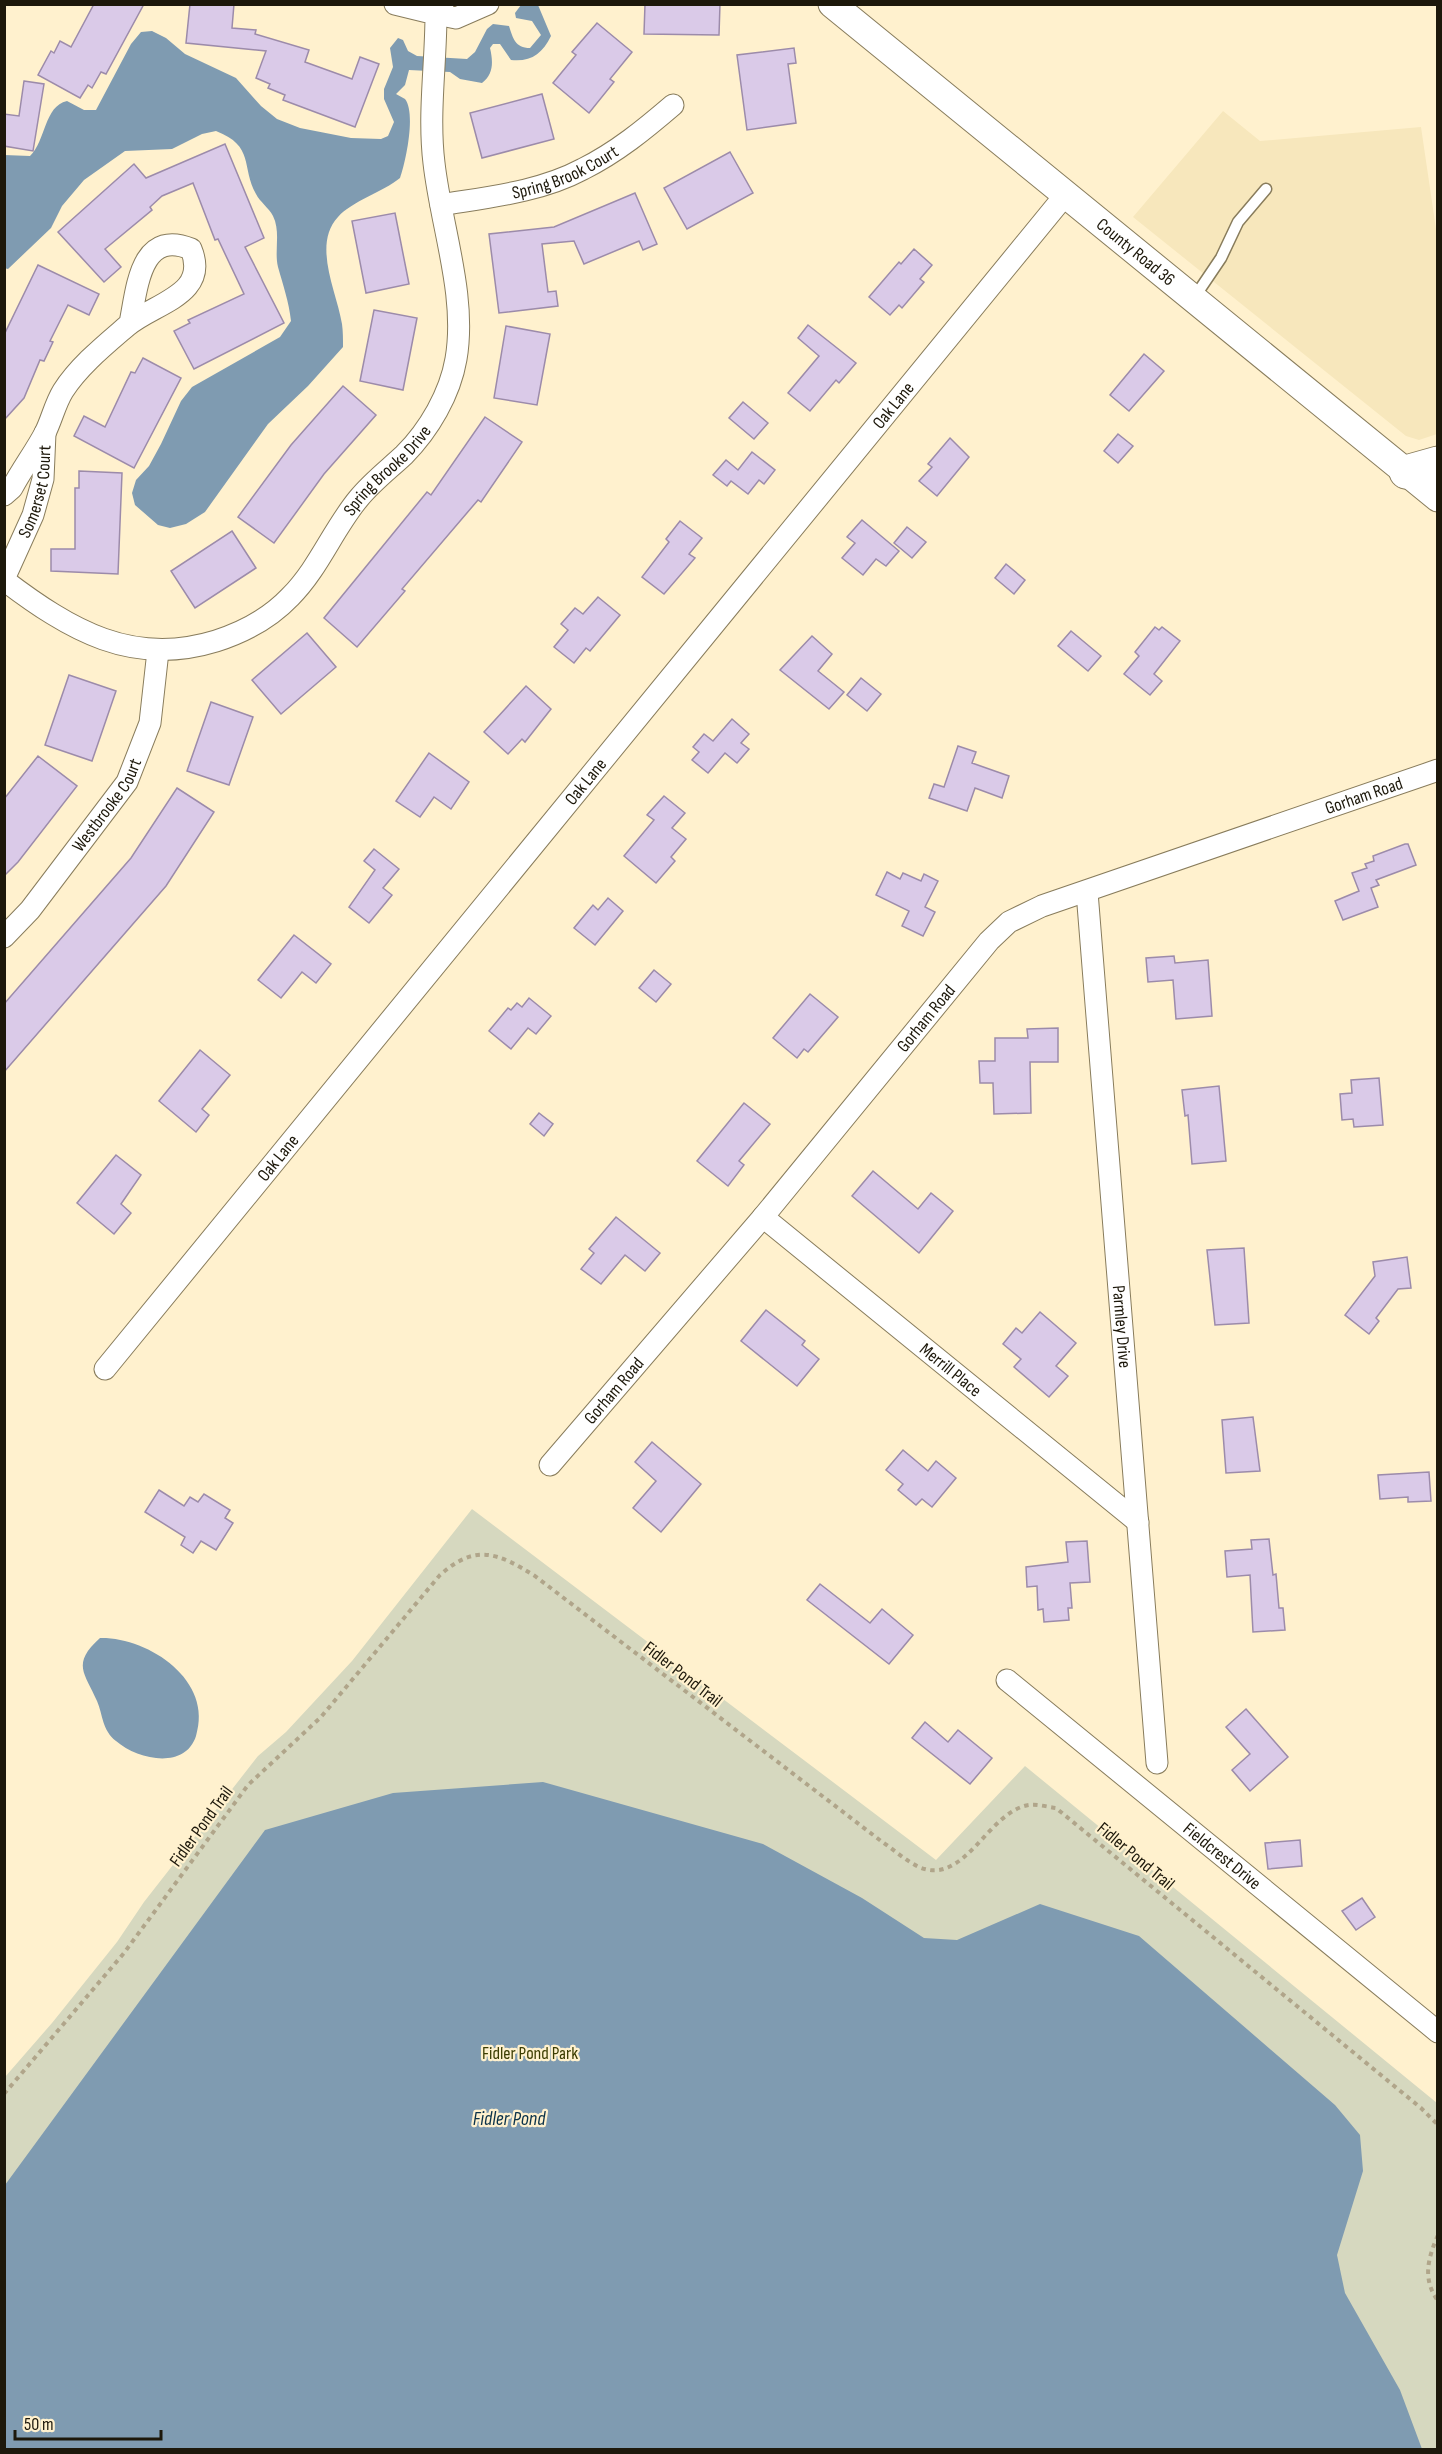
<svg xmlns="http://www.w3.org/2000/svg" width="1442" height="2454" font-family="'Sofia Sans Condensed',sans-serif">
<style>
.built{fill:#f7e7bc}
.green{fill:#d6d8bf}
.water{fill:#7f9bb1}
.building{fill:#dacae8;stroke:#9c8baa;stroke-width:1.5}
.lines{fill:none;stroke-linecap:round;stroke-linejoin:round}
.service-casing{stroke:#887c5c;stroke-width:13}
.minor-casing{stroke:#887c5c;stroke-width:23}
.tertiary-casing{stroke:#887c5c;stroke-width:29}
.trunk-casing{stroke:#887c5c;stroke-width:35}
.path{stroke:#b0a58a;stroke-width:4;stroke-dasharray:4.5 4.5;stroke-linecap:butt}
.service{stroke:#fff;stroke-width:10}
.minor{stroke:#fff;stroke-width:21}
.tertiary{stroke:#fff;stroke-width:27}
.trunk{stroke:#fff;stroke-width:33}
.labels{text-anchor:middle;stroke-width:4.5;stroke-linejoin:round;paint-order:stroke}
.street-label{font-size:18px;fill:#1d180b;stroke:#fff1ce}
.park-label{font-size:18px;fill:#3b3c01;stroke:#fff1ce}
.water-label{font-size:20px;font-style:italic;fill:#0b3249;stroke:#fff1ce}
</style>
<rect width="100%" height="100%" fill="#fff1ce"/>
<!-- built -->
<path class="built" d="M1223,111l37,30 161,-14 16,109v198l-18,6 -13,-4 -273,-219z"/>
<!-- green -->
<path class="green" d="M472,1509l464,351 89,-94 412,337v346l-1432,1v-373l47,-54 65,-81 27,-40 114,-146 28,-24 66,-71z"/>
<!-- water -->
<g class="water">
<path d="M521,5h17l13,31c-9,18 -20,26 -40,24l-11,-16h-7l-3,4c3,13 4,26 -8,35l-22,-4 -10,-7 -41,-2 -4,15 -9,9 9,5c11,14 1,62 -5,79 -17,14 -48,23 -62,39 -26,28 -1,75 4,107 1,7 1,15 1,23l-35,39 -40,38 -63,88 -19,12 -16,4 -12,-3 -23,-20 -3,-12 4,-13 13,-14 12,-22 20,-43 11,-14 88,-50 11,-16c-2,-19 -8,-36 -13,-54 -4,-16 3,-35 -5,-51 -4,-8 -13,-14 -17,-22 -15,-27 -1,-48 -40,-63l-14,3 -30,15 -47,2 -41,29 -22,26 -11,22 -43,41 -4,-1v-113l26,1c16,-15 14,-50 37,-55l17,9h12l35,-66 10,-12 11,-1 14,7 19,16 51,24 25,28 16,13 23,9 51,10 30,1 7,-3 6,-14 -10,-23v-10l9,-22 -3,-19 8,-10 5,2 5,11 9,5 50,3 8,-7 12,-23 6,-5 16,2c4,12 6,22 21,22l11,-13 -9,-14 -16,-3 -1,-5z"/>
<path d="M100,1638c48,-1 114,42 96,98 -11,34 -58,24 -80,5 -14,-11 -13,-26 -19,-40 -12,-28 -26,-37 3,-63z"/>
<path d="M543,1782l220,62 99,54 62,40 33,2 83,-36 99,32 196,169 25,30 3,36 -26,84 8,38 55,97 22,59h-1417v-264l260,-355 128,-37z"/>
</g>
<!-- building -->
<g class="building">
<path d="M94,4h50l-38,70 -5,-2 -9,16 -4,-3 -8,13 -42,-23 13,-24 3,2 6,-12 11,6z"/>
<path d="M190,4h44l-2,24 24,2 -1,4 54,16 -4,12 47,17 8,-22 19,7 -24,63 -72,-27 2,-5 -17,-7 2,-4 -14,-6 10,-27 -80,-8z"/>
<path d="M645,4h75l-1,31 -75,-1z"/>
<path d="M597,23l35,29 -22,27 4,3 -25,31 -36,-30 23,-28 -4,-3z"/>
<path d="M794,48l2,15 -8,1 8,59 -49,7 -10,-75z"/>
<path d="M24,81l20,3 -11,67 -29,-5v-32l15,2z"/>
<path d="M542,94l12,45 -72,19 -12,-45z"/>
<path d="M225,144l39,94 -19,9 39,76 -90,46 -20,-38 16,-8 -2,-3 56,-26 -26,-55 -3,1 -22,-57 -31,13 -12,11 2,3 -47,39 16,18 -17,15 -46,-50 76,-68 12,14z"/>
<path d="M730,152l23,41 -66,36 -23,-41z"/>
<path d="M635,193l22,51 -14,6 -4,-9 -55,23 -10,-23 -32,3 6,48 8,-1 2,15 -59,7 -10,-79 65,-7z"/>
<path d="M395,213l14,71 -43,9 -14,-72z"/>
<path d="M914,249l18,16 -12,14 4,3 -22,26 -3,-3 -9,10 -21,-18 30,-35 2,2z"/>
<path d="M38,265l61,29 -10,21 -21,-10 -18,36 3,1 -9,19 -4,-1 -16,38 -20,22v-85z"/>
<path d="M374,310l43,8 -14,72 -43,-9z"/>
<path d="M808,325l48,38 -17,20 -3,-3 -26,31 -22,-18 31,-37 -21,-18z"/>
<path d="M506,326l44,8 -13,71 -43,-7z"/>
<path d="M1144,354l20,17 -35,40 -19,-16z"/>
<path d="M143,358l38,20 -47,90 -60,-32 10,-20 21,11 26,-55 4,1z"/>
<path d="M343,386l33,29 -52,59 -50,69 -36,-26 53,-72z"/>
<path d="M743,402l25,21 -14,16 -25,-21z"/>
<path d="M485,417l37,25 -41,60 -3,-2 -76,89 3,2 -48,56 -33,-29 103,-126 4,3z"/>
<path d="M1118,434l15,12 -15,17 -14,-12z"/>
<path d="M950,438l19,19 -32,39 -18,-15 13,-14 -4,-3z"/>
<path d="M752,452l23,18 -11,14 -5,-4 -11,14 -17,-13 -4,5 -14,-11 13,-15 12,10z"/>
<path d="M79,471l43,2 -4,101 -67,-3v-22h24v-61h4z"/>
<path d="M862,520l37,31 -13,15 -10,-7 -13,16 -21,-17 13,-15 -8,-6z"/>
<path d="M680,521l22,17 -13,16 6,4 -31,36 -22,-17 27,-35 -3,-3z"/>
<path d="M907,527l19,15 -14,16 -18,-15z"/>
<path d="M232,531l24,37 -61,40 -24,-37z"/>
<path d="M1006,564l19,16 -11,14 -19,-16z"/>
<path d="M598,597l22,18 -30,36 -4,-3 -12,15 -20,-16 14,-17 -7,-6 14,-16 8,6z"/>
<path d="M1155,627l4,3 3,-3 18,14 -26,33 8,7 -12,14 -26,-21 15,-18 -4,-4z"/>
<path d="M1071,631l30,25 -13,15 -30,-25z"/>
<path d="M307,633l29,34 -55,47 -29,-34z"/>
<path d="M812,636l20,18 -14,17 26,21 -15,17 -49,-39z"/>
<path d="M69,675l47,16 -24,70 -47,-16z"/>
<path d="M861,678l20,16 -14,17 -20,-16z"/>
<path d="M526,686l25,23 -26,33 -3,-3 -14,15 -24,-22z"/>
<path d="M211,702l42,15 -24,68 -42,-14z"/>
<path d="M732,719l17,15 -8,9 8,6 -12,14 -12,-10 -17,20 -16,-13 7,-8 -6,-5 11,-13 9,7z"/>
<path d="M958,746l18,6 -4,11 37,13 -7,22 -27,-10 -8,23 -38,-13 5,-14 10,3z"/>
<path d="M429,753l40,29 -18,27 -17,-12 -14,20 -24,-16z"/>
<path d="M38,756l39,30 -59,76 -14,14v-77z"/>
<path d="M177,788l37,24 -48,74 -162,186v-68l127,-146z"/>
<path d="M664,796l21,17 -13,15 14,11 -15,18 4,4 -19,22 -32,-27 30,-36 -7,-5z"/>
<path d="M1405,844h3l8,21 -40,15 3,5 -8,3 7,19 -35,13 -8,-19 24,-10 -7,-18 15,-5 -2,-4 9,-3 -1,-5z"/>
<path d="M374,849l25,20 -16,19 9,7 -23,28 -20,-16 26,-37 -11,-9z"/>
<path d="M887,872l13,7 3,-6 18,8 3,-7 14,7 -13,26 10,5 -12,24 -21,-10 7,-15 -33,-16z"/>
<path d="M608,898l15,13 -28,34 -21,-17 19,-23 5,5z"/>
<path d="M294,935l37,29 -15,19 -14,-11 -21,26 -23,-18z"/>
<path d="M1174,956l1,7 33,-3 4,56 -36,3 -3,-39 -25,2 -2,-24z"/>
<path d="M654,970l17,14 -15,18 -17,-14z"/>
<path d="M810,994l28,23 -30,35 -4,-3 -7,9 -24,-20z"/>
<path d="M529,998l22,18 -15,18 -8,-6 -17,21 -22,-18 19,-23 3,2 6,-7 5,4z"/>
<path d="M1058,1028v34h-28l1,51 -37,1 -1,-31h-13l-1,-22h16v-23h33l-1,-9z"/>
<path d="M200,1050l30,25 -28,34 7,6 -13,17 -37,-31z"/>
<path d="M1379,1078l4,47 -29,2 -1,-8 -11,1 -2,-26 12,-1 -1,-13z"/>
<path d="M1219,1086l7,75 -34,3 -4,-49 -3,1 -3,-26z"/>
<path d="M744,1103l26,21 -31,37 5,4 -16,21 -31,-25z"/>
<path d="M539,1113l14,11 -9,12 -14,-12z"/>
<path d="M116,1155l25,20 -20,29 10,9 -17,21 -37,-31z"/>
<path d="M873,1171l45,38 13,-16 22,18 -34,42 -67,-57z"/>
<path d="M616,1217l44,36 -15,18 -20,-16 -24,29 -20,-15 13,-16 -5,-4z"/>
<path d="M1244,1248l5,75 -34,2 -8,-75z"/>
<path d="M1407,1257l4,31 -13,1 -22,29 3,3 -10,13 -24,-19 30,-39 -2,-14z"/>
<path d="M766,1310l39,31 -3,4 17,14 -22,27 -56,-45z"/>
<path d="M1040,1312l36,31 -20,23 12,10 -19,21 -35,-30 7,-8 -18,-15 13,-16 6,5z"/>
<path d="M1253,1417l7,54 -34,2 -4,-53z"/>
<path d="M652,1442l49,42 -40,48 -28,-24 23,-27 -21,-19z"/>
<path d="M903,1450l25,21 8,-10 20,17 -24,29 -10,-8 -6,6 -18,-15 5,-6 -17,-14z"/>
<path d="M1429,1472l2,29 -23,1v-5l-28,2 -2,-24z"/>
<path d="M159,1490l25,16 6,-9 8,5 6,-8 26,16 -5,8 8,5 -17,27 -15,-9 -8,12 -12,-8 4,-8 -40,-25z"/>
<path d="M1269,1539l4,36 3,-1 3,34h4l2,22 -32,2 -3,-57 -23,2 -2,-26 27,-2 -1,-9z"/>
<path d="M1087,1541l3,41 -20,1 2,25h-4l1,12 -25,2 -1,-13 -5,1 -1,-24 -10,1 -1,-20 42,-5 -2,-20z"/>
<path d="M820,1584l50,39 12,-14 31,26 -24,29 -82,-64z"/>
<path d="M1246,1709l42,48 -38,34 -18,-21 18,-16 -24,-27z"/>
<path d="M925,1722l23,20 10,-12 34,28 -22,26 -58,-46z"/>
<path d="M1300,1840l2,26 -34,3 -3,-26z"/>
<path d="M1362,1898l13,19 -19,13 -14,-19z"/>
</g>
<g class="lines">
<defs>
<path id="service" d="M1194,298l27,-40 17,-36 28,-33"/>
<g id="minor">
<path d="M443,5l-7,9 20,4 32,-14"/>
<path id="s1" d="M441,205c48,-8 99,-13 142,-36 34,-17 62,-40 90,-64"/>
<path d="M4,495l8,-7c10,-19 23,-36 33,-55 7,-14 10,-29 18,-42 16,-25 42,-46 64,-65 27,-23 83,-31 64,-77 -51,-21 -54,40 -61,74"/>
<path id="s2" d="M4,579l29,-64 10,-36 2,-46"/>
<path id="s3" d="M4,580c66,50 128,87 212,61 28,-9 54,-23 74,-44 29,-29 43,-68 69,-99 13,-16 30,-29 45,-43 25,-25 46,-61 52,-96 11,-63 -15,-133 -22,-196 -6,-49 2,-99 2,-149l-41,-10"/>
<path id="s4" d="M1087,892l70,871"/>
<path id="s5" d="M4,937l26,-27 97,-128 23,-59 8,-72"/>
<path id="s6" d="M763,1217l375,305"/>
<path id="s7" d="M105,1369l961,-1175"/>
<path id="s8" d="M550,1465l213,-248 226,-276 20,-19 33,-16 396,-136"/>
<path id="s9" d="M1007,1680l431,352"/>
</g>
<g id="tertiary">
<path id="s10" d="M832,4l606,494"/>
</g>
<path id="trunk" d="M1406,472l32,-9"/>
</defs>
<!-- service casing -->
<use href="#service" class="service-casing"/>
<!-- minor casing -->
<use href="#minor" class="minor-casing"/>
<!-- tertiary casing -->
<use href="#tertiary" class="tertiary-casing"/>
<!-- trunk casing -->
<use href="#trunk" class="trunk-casing"/>
<!-- path -->
<g class="path">
<path d="M4,2094l120,-141 124,-168 73,-68 119,-142c36,-32 58,-22 95,1l346,265c12,8 25,20 38,26 46,20 69,-56 110,-62 9,-1 19,2 27,3l365,300 17,17"/>
<path d="M1438,2235c-10,23 -16,44 0,66"/>
</g>
<!-- service -->
<use href="#service" class="service"/>
<!-- minor -->
<use href="#minor" class="minor"/>
<!-- tertiary -->
<use href="#tertiary" class="tertiary"/>
<!-- trunk -->
<use href="#trunk" class="trunk"/>
</g>
<g class="labels">
<!-- street labels -->
<g class="street-label">
<text dy="6" stroke="none"><textPath href="#s1" startOffset="129">Spring Brook Court</textPath></text>
<text dy="6" stroke="none"><textPath href="#s10" startOffset="392">County Road 36</textPath></text>
<text dy="6" stroke="none"><textPath href="#s7" startOffset="1245">Oak Lane</textPath></text>
<text dy="6" stroke="none"><textPath href="#s3" startOffset="478">Spring Brooke Drive</textPath></text>
<text dy="6" stroke="none"><textPath href="#s2" startOffset="94">Somerset Court</textPath></text>
<text dy="6" stroke="none"><textPath href="#s7" startOffset="759">Oak Lane</textPath></text>
<text dy="6" stroke="none"><textPath href="#s8" startOffset="1088">Gorham Road</textPath></text>
<text dy="6" stroke="none"><textPath href="#s5" startOffset="168">Westbrooke Court</textPath></text>
<text dy="6" stroke="none"><textPath href="#s8" startOffset="584">Gorham Road</textPath></text>
<text dy="6" stroke="none"><textPath href="#s7" startOffset="273">Oak Lane</textPath></text>
<text dy="6" stroke="none"><textPath href="#s4" startOffset="436">Parmley Drive</textPath></text>
<text dy="6" stroke="none"><textPath href="#s6" startOffset="242">Merrill Place</textPath></text>
<text dy="6" stroke="none"><textPath href="#s8" startOffset="98">Gorham Road</textPath></text>
<text transform="translate(683 1674) rotate(38)" y="6">Fidler Pond Trail</text>
<text transform="translate(201 1826) rotate(-54)" y="6">Fidler Pond Trail</text>
<text transform="translate(1136 1856) rotate(40)" y="6">Fidler Pond Trail</text>
<text dy="6" stroke="none"><textPath href="#s9" startOffset="278">Fieldcrest Drive</textPath></text>
</g>
<!-- park labels -->
<g class="park-label">
<text x="530" y="2059">Fidler Pond Park</text>
</g>
<!-- water labels -->
<g class="water-label">
<text x="509" y="2125">Fidler Pond</text>
</g>
</g>
<!-- border -->
<rect width="1442" height="2454" fill="none" stroke="#1d180b" stroke-width="12"/>
<!-- scale -->
<path d="M15 2430v9h146v-9" fill="none" stroke="#1d180b" stroke-width="3"/>
<text x="24" y="2430" font-size="18" fill="#1d180b" stroke="#fff1ce" stroke-width="4.5" paint-order="stroke">50 m</text>
</svg>
